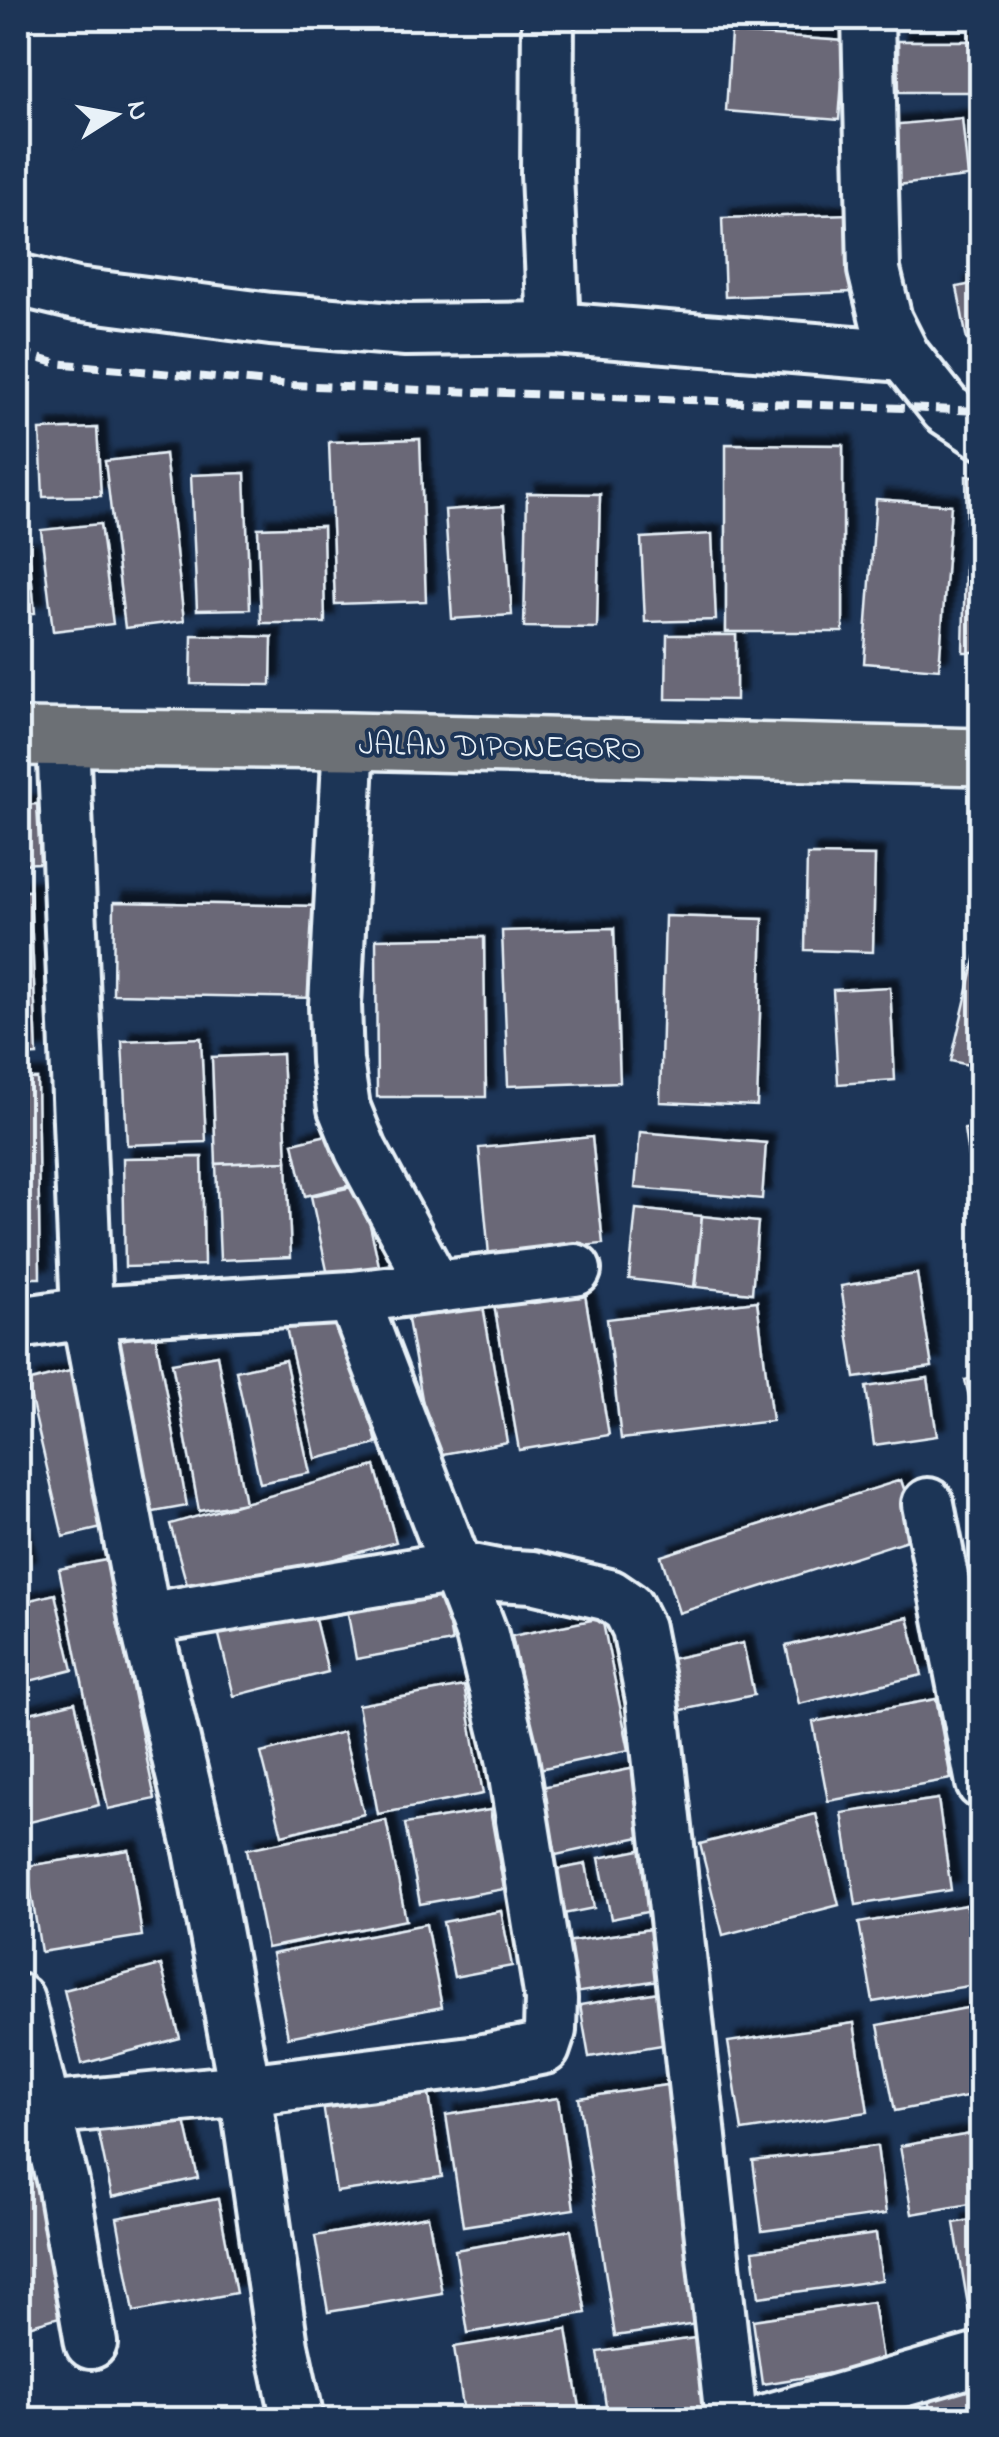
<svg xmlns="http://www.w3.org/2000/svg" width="999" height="2437" font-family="'Indie Flower',sans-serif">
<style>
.building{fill:#6b6777;stroke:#e8f1f8;stroke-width:2.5;filter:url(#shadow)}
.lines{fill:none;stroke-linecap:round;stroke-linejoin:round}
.street-casing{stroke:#e8f1f8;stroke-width:58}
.primary-casing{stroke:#e8f1f8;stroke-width:62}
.street{stroke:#1d3557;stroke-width:50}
.primary{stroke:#6c6f75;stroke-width:55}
.rail{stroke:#e8f1f8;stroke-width:8;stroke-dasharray:15 8;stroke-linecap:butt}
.labels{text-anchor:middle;stroke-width:8;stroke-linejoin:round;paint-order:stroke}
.street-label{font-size:32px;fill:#e8f1f8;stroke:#1d3557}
</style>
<defs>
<filter id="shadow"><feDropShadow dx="9" dy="-9" stdDeviation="2.5" flood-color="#0009"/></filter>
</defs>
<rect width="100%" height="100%" fill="#1d3557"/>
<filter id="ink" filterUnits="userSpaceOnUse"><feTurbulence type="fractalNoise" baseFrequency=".01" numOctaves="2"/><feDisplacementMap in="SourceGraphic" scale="20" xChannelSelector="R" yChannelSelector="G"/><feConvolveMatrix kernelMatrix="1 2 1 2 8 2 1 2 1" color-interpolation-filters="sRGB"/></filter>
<g filter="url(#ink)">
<!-- building -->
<g class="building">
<path d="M891,18h79v6l-80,-1z"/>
<path d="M731,33l114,8 -6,79 -113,-9z"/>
<path d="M898,41h79v51h-78z"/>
<path d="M962,118l6,59 -71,8 -7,-60z"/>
<path d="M850,214l3,78 -128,5 -3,-79z"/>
<path d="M982,282v56l-15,2 -10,-53z"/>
<path d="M97,428l4,68 -58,1 -3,-67z"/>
<path d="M420,439l6,162 -91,3 -6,-162z"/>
<path d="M726,444l117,1v187h-117z"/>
<path d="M165,454l19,167 -59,7 -20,-167z"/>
<path d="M245,473l5,136 -53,1 -6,-135z"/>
<path d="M966,476h16v61h-15z"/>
<path d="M527,493l73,1 -3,134 -73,-1z"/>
<path d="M876,499l75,6 -12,164 -75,-6z"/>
<path d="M504,506l8,109 -60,4 -7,-109z"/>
<path d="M100,524l13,100 -60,7 -12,-101z"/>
<path d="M323,526l2,97h-64l-3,-95z"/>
<path d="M712,534l4,86 -71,2 -4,-84z"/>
<path d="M29,552l6,61 -17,2v-61z"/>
<path d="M965,564l17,1v87h-19z"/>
<path d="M192,635l80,2 -1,48 -80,-1z"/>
<path d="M667,635h69v65l-70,-1z"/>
<path d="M37,804l3,59 -22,1v-59z"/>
<path d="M807,855l68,1 -2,96 -68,-2z"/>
<path d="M18,891h12l7,164 -19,1z"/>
<path d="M114,902l205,4 -1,92 -205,-4z"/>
<path d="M665,916l98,3 -6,187 -97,-4z"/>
<path d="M614,928l6,154 -112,4 -6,-155z"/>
<path d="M982,930v138l-31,-7z"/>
<path d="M484,937l2,160h-109l-1,-158z"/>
<path d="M890,987l5,93 -57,4 -5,-94z"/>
<path d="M201,1038l5,104 -79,3 -5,-104z"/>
<path d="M282,1054l5,107 -71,3 -4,-107z"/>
<path d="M18,1079h19l3,199h-22z"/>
<path d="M982,1127v68l-8,1 -10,-67z"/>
<path d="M344,1131l12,53 -51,12 -12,-53z"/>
<path d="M640,1132l126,11 -4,56 -127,-11z"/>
<path d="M592,1137l11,107 -114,11 -10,-107z"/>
<path d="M202,1157l2,108 -79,2 -2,-109z"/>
<path d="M287,1161l4,96 -71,3 -4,-96z"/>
<path d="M361,1185l21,94 -51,10 -20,-93z"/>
<path d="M636,1209l66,7 -8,71 -65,-8z"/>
<path d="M702,1216l56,6 -6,71 -56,-6z"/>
<path d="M917,1274l15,93 -77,11 -14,-92z"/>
<path d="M583,1283l26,152 -90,15 -26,-151z"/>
<path d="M481,1295l26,147 -75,14 -26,-148z"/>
<path d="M757,1301l15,120 -151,18 -14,-120z"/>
<path d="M348,1314l29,130 -61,15 -30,-131z"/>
<path d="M155,1333l32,173 -39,7 -32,-172z"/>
<path d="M217,1355l28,148 -46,8 -27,-148z"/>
<path d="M285,1360l25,113 -50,10 -24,-112z"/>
<path d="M70,1371l36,156 -43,10 -36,-155z"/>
<path d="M982,1376v73l-17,-69z"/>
<path d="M928,1378l9,58 -63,9 -8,-58z"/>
<path d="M375,1466l21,76 -205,57 -21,-75z"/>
<path d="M901,1480l19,56 -241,77 -18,-57z"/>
<path d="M18,1525l9,44 -9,2z"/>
<path d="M106,1560l49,239 -47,10 -49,-240z"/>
<path d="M440,1575l12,67 -96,17 -12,-67z"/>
<path d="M55,1594l18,76 -55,14v-81z"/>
<path d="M312,1607l16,65 -94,24 -16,-65z"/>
<path d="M908,1617l14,58 -123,29 -13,-58z"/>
<path d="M602,1618l27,132 -90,19 -27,-133z"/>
<path d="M743,1643l11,52 -77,16 -11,-51z"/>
<path d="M464,1686l19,108 -105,20 -20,-109z"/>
<path d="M936,1699l15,80 -123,22 -15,-79z"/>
<path d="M75,1702l24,103 -81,20v-109z"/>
<path d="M343,1732l21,82 -82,21 -21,-82z"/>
<path d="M640,1767l14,67 -98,21 -14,-68z"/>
<path d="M938,1799l13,91 -95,15 -14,-92z"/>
<path d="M490,1810l14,79 -84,15 -15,-80z"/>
<path d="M816,1814l23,91 -116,30 -23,-91z"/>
<path d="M386,1820l20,100 -139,28 -20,-99z"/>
<path d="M645,1849l12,61 -46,9 -12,-61z"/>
<path d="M129,1850l13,86 -101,16 -14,-86z"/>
<path d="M586,1864l8,44 -46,9 -9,-44z"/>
<path d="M966,1905l14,79 -107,18 -14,-79z"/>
<path d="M501,1911l11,55 -58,11 -11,-55z"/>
<path d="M426,1924l16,83 -154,30 -16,-83z"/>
<path d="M657,1928l8,51 -91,14 -8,-51z"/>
<path d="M161,1965l19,73 -98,26 -18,-74z"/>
<path d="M671,1990l9,52 -91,15 -9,-52z"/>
<path d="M982,2005v89l-87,17 -17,-86z"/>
<path d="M854,2023l14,89 -126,19 -14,-89z"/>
<path d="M427,2082l15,95 -106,15 -14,-95z"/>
<path d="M673,2084l37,238 -95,14 -36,-238z"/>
<path d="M558,2098l16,111 -111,17 -17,-111z"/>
<path d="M183,2112l15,66 -86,19 -14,-67z"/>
<path d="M982,2132v70l-70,12 -12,-68z"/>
<path d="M877,2146l9,68 -124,17 -9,-70z"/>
<path d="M30,2158l43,155 -55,16v-168z"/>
<path d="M218,2199l18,94 -102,19 -17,-94z"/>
<path d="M428,2216l14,77 -114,19 -13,-76z"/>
<path d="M982,2218v91l-13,2 -15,-88z"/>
<path d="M571,2230l15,83 -118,20 -13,-83z"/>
<path d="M876,2234l6,46 -123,17 -6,-46z"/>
<path d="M873,2302l10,63 -121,19 -9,-64z"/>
<path d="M567,2329l15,91h-117l-11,-73z"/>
<path d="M702,2337l12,83h-106l-10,-68z"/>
<path d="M982,2386v34h-50l-5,-26z"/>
</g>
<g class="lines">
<defs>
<g id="street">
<path d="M548,18l-1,156 7,154"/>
<path d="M868,18l6,252 12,50 18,36 42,53 36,24"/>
<path d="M18,280l58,14 195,25 135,11 148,-2 350,28"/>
<path d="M63,738l24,575 58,306 55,231 45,240 37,256 16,74"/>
<path d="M349,741l-14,264 2,56 7,47 17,42 74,137"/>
<path d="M18,1323l69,-10 266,-16 222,-27"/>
<path d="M928,1504l54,279"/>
<path d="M145,1619l311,-52 41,8 35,2 77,18 19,13 10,20 14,72 79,720"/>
<path d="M18,2000l45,183 28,160"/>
<path d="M44,2109l201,-19 234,-29 65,-13 6,-18 1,-31 -39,-241 -30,-123 -129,-338"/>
<path d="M767,2420l215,-62"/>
</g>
<path id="primary" d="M18,737l331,4 633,16"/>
</defs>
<!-- street casing -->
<use href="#street" class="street-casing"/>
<!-- primary casing -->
<use href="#primary" class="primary-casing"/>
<!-- street -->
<use href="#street" class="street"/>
<!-- primary -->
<use href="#primary" class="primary"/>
<!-- rail -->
<path class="rail" d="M18,352l37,11 236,22 691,26"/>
</g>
</g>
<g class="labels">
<!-- street labels -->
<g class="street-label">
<text transform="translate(500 745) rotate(1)" y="11">JALAN DIPONEGORO</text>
</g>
</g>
<!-- margin -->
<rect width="999" height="2437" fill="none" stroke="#1d3557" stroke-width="60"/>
<rect x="30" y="30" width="939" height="2377" fill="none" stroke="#e8f1f8" stroke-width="4" filter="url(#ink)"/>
<!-- north arrow -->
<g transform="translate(115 115) rotate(79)" stroke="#1d3557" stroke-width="8" paint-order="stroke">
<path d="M0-8L18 38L0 25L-18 38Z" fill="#e8f1f8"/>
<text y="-15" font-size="28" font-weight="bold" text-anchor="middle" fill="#e8f1f8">N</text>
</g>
</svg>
